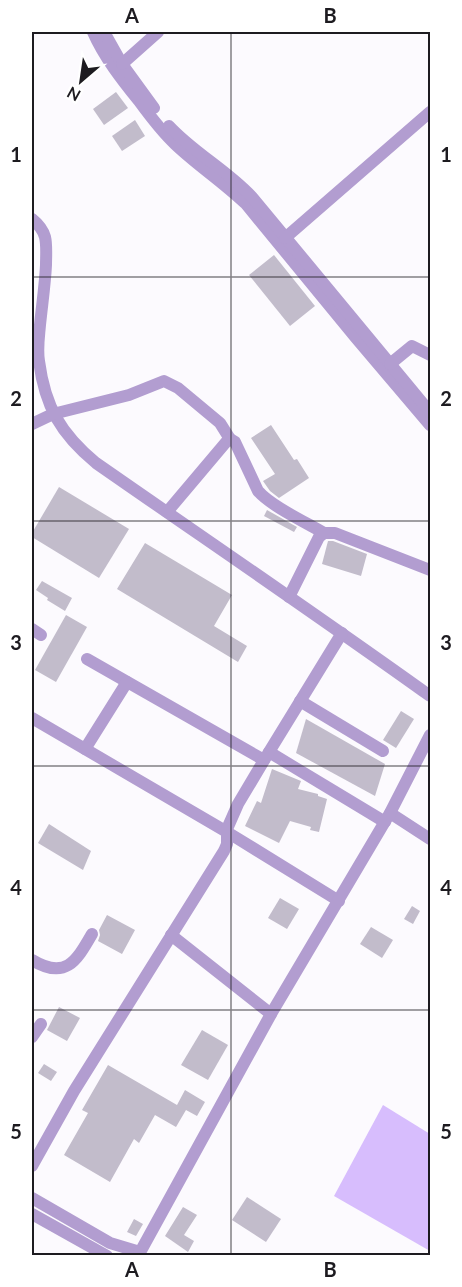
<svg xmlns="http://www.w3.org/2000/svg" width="462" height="1287" font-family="Lato,sans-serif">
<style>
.green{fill:#d7bdfd}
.building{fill:#c2bccb}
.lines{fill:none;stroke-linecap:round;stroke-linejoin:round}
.minor{stroke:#b29dd0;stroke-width:12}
.grid{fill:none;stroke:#1d1b20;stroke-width:1.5;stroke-opacity:0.55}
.neatline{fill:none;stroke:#1d1b20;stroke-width:2}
.grid-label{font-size:20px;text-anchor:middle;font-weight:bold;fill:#1d1b20}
</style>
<rect width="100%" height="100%" fill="#fcfafe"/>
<!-- green -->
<path class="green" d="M383,1105l47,29v117l-96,-55z"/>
<!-- building -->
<g class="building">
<path d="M116,92l12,16 -24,17 -11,-16z"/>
<path d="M135,120l10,16 -23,15 -10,-15z"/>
<path d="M274,255l41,51 -25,20 -41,-51z"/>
<path d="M271,425l23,35 3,-1 12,19 -30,20 -9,-7 -7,-10 12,-7 -24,-36z"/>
<path d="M59,487l70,42 -30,49 -67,-41v-4z"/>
<path d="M267,510l30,17 -3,5 -30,-16z"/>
<path d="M328,541h5l34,13 -6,22 -39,-12z"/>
<path d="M145,543l87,52 -18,31 33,20 -9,16 -121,-73z"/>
<path d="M42,581l30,17 -7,13 -18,-11 1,-2 -12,-8z"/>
<path d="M66,615l21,12 -31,55 -21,-12z"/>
<path d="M401,711l13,8 -18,29 -13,-8z"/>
<path d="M306,719l79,45 -10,32 -79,-43z"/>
<path d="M272,769l29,12 -3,8 20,5v2l9,3 -8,33 -9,-2 1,-3 -21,-6 -11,22 -34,-17 12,-25 4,2z"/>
<path d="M49,824l42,27 -8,19 -45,-27z"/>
<path d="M280,898l19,11 -12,20 -19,-11z"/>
<path d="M412,906l8,5 -7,13 -9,-5z"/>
<path d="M107,915l28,15 -13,24 -24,-13 2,-6 -1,-5z"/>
<path d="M371,927l22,13 -11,18 -22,-14z"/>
<path d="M59,1007l21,11 -13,23 -20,-11z"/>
<path d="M202,1030l26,15 -20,35 -27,-15z"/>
<path d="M44,1064l13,8 -6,9 -13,-8z"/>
<path d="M108,1065l69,40 8,-15 20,12 -8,14 -11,-6 -10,17 -21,-12 -16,28 -5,-4 -24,43 -46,-27 24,-42 -6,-3z"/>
<path d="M247,1197l34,22 -15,23 -34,-22z"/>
<path d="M183,1207l14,8 -13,20 10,6 -6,11 -23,-16z"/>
<path d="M134,1219l9,5 -7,12 -9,-4z"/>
</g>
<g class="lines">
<!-- minor -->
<g class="minor">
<path d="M93,32c11,25 29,48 46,69 11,15 22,30 36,43 22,21 48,38 71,60l110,134 74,87"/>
<path d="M104,32l18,32 32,44"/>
<path d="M122,64l36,-32"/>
<path d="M169,126c25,27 58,44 83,71l178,215"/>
<path d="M32,219c5,4 11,11 13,18 2,8 1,19 1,28 -1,20 -4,40 -6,60 -1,12 -3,24 -1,36 6,46 22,73 57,102 112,78 224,154 334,233"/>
<path d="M285,238l145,-126"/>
<path d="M390,364l22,-18 18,9"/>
<path d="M32,424l21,-10 76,-19 35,-14 14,7 42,35 10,16"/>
<path d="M167,512l60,-71 3,-2 5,3 23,49c13,15 47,31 66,42"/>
<path d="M289,597l30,-60 5,-4h11l95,37"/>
<path d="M32,629l9,6"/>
<path d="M87,659l177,101"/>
<path d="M300,701l83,50"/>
<path d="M32,718l195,114 112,69"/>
<path d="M85,749l42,-67"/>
<path d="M269,752l116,70"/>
<path d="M390,813l40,26"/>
<path d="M171,935l100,79"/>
<path d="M32,960c33,20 44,2 60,-26"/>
<path d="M32,1037l9,-13"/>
<path d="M32,1166l42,-75 150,-240 3,-7v-15l11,-25 31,-52 73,-119"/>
<path d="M32,1198l78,45 30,9"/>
<path d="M32,1214l75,42"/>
<path d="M138,1256l133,-242 119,-201 40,-78"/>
</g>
</g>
<!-- grid -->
<path class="grid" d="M231,32v1224M32,277h398M32,521h398M32,766h398M32,1010h398"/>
<!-- border -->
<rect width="462" height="1287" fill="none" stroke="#ffffff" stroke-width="66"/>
<!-- north arrow -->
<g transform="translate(81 81) rotate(209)" stroke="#ffffff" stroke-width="4.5" paint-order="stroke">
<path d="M0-4.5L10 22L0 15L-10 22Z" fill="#1d1b20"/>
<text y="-9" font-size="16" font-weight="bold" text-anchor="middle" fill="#1d1b20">N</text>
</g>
<rect x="33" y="33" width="396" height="1221" class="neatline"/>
<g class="grid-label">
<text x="132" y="23">A</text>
<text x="330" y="23">B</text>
<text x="16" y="162">1</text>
<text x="446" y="162">1</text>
<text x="16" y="406">2</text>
<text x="446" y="406">2</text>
<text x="16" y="650">3</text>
<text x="446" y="650">3</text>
<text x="16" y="895">4</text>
<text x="446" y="895">4</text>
<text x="16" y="1139">5</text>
<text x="446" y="1139">5</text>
<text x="132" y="1277">A</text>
<text x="330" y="1277">B</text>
</g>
</svg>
